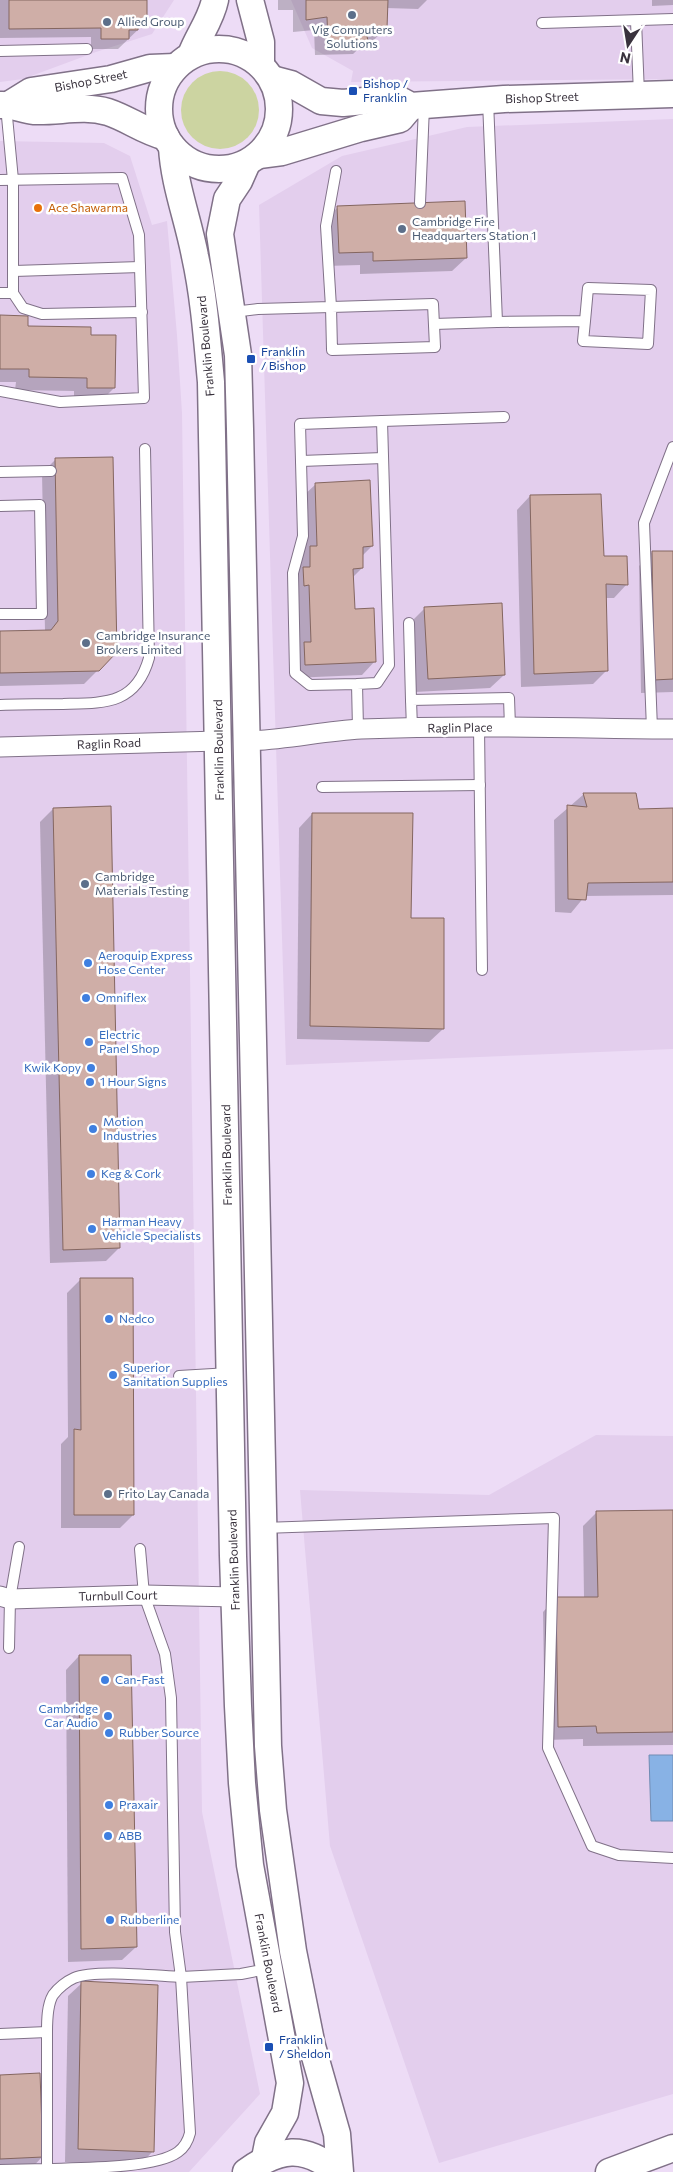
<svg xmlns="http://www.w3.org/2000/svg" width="673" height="2172" font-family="Commissioner,sans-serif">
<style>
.built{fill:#e3ceed}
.green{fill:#ccd4a1}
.water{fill:#88b2e5;stroke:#708cb3}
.shadow{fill:#0003}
.building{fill:#cfaea7;stroke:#846660}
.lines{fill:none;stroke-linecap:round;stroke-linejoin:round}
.lane-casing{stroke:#807188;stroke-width:12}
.street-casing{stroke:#807188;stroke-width:21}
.secondary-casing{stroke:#807188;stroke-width:29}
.lane{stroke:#fff;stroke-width:10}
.street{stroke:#fff;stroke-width:19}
.secondary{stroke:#fff;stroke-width:26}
.service-dot{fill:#5c6f8a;stroke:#fff;stroke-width:2}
.transit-dot{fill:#1a4fb4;stroke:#fff;stroke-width:2}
.food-dot{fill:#e8710a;stroke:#fff;stroke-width:2}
.shop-dot{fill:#3f7fe0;stroke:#fff;stroke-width:2}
.labels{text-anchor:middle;stroke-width:5;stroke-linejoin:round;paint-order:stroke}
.service-label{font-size:12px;fill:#4e5e75;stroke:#fff;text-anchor:start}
.street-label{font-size:12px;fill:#39323d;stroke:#fff}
.transit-label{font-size:12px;fill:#164399;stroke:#fff;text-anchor:start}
.food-label{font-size:12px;fill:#c56008;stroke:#fff;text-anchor:start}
.shop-label{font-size:12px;fill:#366cbe;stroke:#fff;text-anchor:start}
</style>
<rect width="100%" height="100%" fill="#eddcf6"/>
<!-- built -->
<g class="built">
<path d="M0,0h174l-22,34 -56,18 -73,27 -23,3z"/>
<path d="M291,0h382v79l-322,3 2,-11 -41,-23z"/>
<path d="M673,119v930l-387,16 -27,-860 83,-49 125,-29z"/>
<path d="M0,141l104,2 26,13 22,69 15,-4 10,114 5,78 20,1399 58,282 -71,78h-189z"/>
<path d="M596,1435l77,1v658l-234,69 -109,-317 -30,-356 189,5z"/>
</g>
<!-- green -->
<circle class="green" cx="220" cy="110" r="39"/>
<!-- water -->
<path class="water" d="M649,1755h24v66h-22z"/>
<!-- shadow -->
<g class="shadow">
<path d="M0,0h145l1,22 -28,27h-27v-12l-91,1z"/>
<path d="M278,0h149l-9,9 -32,-1v19l-13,14h-6l-14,13 -38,1 -1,-25 -21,2v-22h-15z"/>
<path d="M652,0h21v5l-21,1z"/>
<path d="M338,207l128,51 -14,13 -92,3v-9l-34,1 -2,-45z"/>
<path d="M0,317l26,10 63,9 25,52 -13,13h-27v-10l-59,-1 1,-8h-16z"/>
<path d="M673,456v236l-32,1 -2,-127 13,-14h21z"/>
<path d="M56,459l60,193 -32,32 -84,2v-54l45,-1 -3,-158z"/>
<path d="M316,484l56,62 -10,10v12l-10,10 1,32 22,51 -13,14 -70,3 5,-117 7,-7 -2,-57z"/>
<path d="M530,496l73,61 24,27 -13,14h-9l2,72 -14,14 -72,3 -4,-177z"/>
<path d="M425,608l79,67 -14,13 -75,4 -4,-70z"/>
<path d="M584,794l54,16 35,-1v86l-88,1 -14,17 -16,-1 -1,-92z"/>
<path d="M53,809l66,439 -13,13 -56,2 -10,-441z"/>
<path d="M312,814l98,105 33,110 -14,13 -132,-3 2,-211z"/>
<path d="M81,1279l52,236 -13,13h-59v-84l7,-7 -1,-144z"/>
<path d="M673,1511v234l-90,1v-7l-38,1 -2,-128 13,-14h28l-1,-72 14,-14z"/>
<path d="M79,1656l57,291 -14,13 -54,2 -2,-292z"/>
<path d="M82,1983l71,168 -13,14 -75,-3 3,-166z"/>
<path d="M0,2076l42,81 -13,14 -29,1z"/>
</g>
<!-- building -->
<g class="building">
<path d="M9,0h138v22h-9v8h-9v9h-28v-11l-92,1z"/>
<path d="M306,0h82l-1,28 -22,-1 3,14 -40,1 -1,-25 -21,3z"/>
<path d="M465,201l2,57 -94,3v-9l-34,1 -2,-47z"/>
<path d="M0,315l28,1v10l63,1v8h25l-1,53h-28v-10l-58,-1v-8h-29z"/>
<path d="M113,457l4,195 -18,19 -99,2v-42l51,-1 7,-9 -3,-163z"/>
<path d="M370,480l3,66 -10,1v21l-10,1 2,40 19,-1 2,54 -71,3 -1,-23h7l-2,-57 -5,1 -1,-19h7v-21h7l-2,-63z"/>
<path d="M601,494l3,62h23l1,29 -22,-1 2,87 -74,3 -4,-179z"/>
<path d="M652,551h21v128l-19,1z"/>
<path d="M502,603l3,72 -77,4 -4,-72z"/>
<path d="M583,793h53l3,16 34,-1v74l-85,1 -2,17 -18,-1 -1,-94 20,2z"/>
<path d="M111,806l9,442 -57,2 -10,-442z"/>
<path d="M312,813h101l-2,105h33v111l-134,-3z"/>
<path d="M80,1278h53l1,237h-60v-86l7,1z"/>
<path d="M673,1510v222l-76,1 -1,-7 -38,1 -2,-130h42l-2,-86z"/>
<path d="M79,1655h52l6,292 -56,2z"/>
<path d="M81,1981l77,4 -4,167 -76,-3z"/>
<path d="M40,2073l3,84 -43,2v-84z"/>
</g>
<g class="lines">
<defs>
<g id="lane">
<path d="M636,21l3,73"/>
<path d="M542,23l131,-4"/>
<path d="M0,51l87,-2"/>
<path d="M6,106l7,74v113l10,15 19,6 100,-2"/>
<path d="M0,180l122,-2 17,57 5,163 -84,4 -60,-11"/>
<path d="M420,203l4,-97"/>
<path d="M14,271l126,-4"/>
<path d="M0,293h13"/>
<path d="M433,304l2,43 -103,3 -1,-43z"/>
<path d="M233,312l25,-3 73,-2 -5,-81 10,-55"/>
<path d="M497,322l88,-1 -2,20 65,3 3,-54 -63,-2 -3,33"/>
<path d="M434,324l63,-2 -9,-221"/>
<path d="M382,421l122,-4"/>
<path d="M301,461l82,-3"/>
<path d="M0,472l51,-1"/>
<path d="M0,506l40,-1 2,109h-42"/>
<path d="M409,623l2,77"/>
<path d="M357,684l20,-1 12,-18 -7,-244 -82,3 3,112 -10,37 2,100 15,12 47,-1 1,45"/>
<path d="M0,705c21,-1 42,-1 63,-1 41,-1 73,1 86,-46l-4,-209"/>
<path d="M479,727l3,243"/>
<path d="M412,728l-1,-28 98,-2 1,29"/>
<path d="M652,729l-8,-206 29,-76"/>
<path d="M322,787l158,-2"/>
<path d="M179,1376l51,-3"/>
<path d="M263,1528l291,-10 -6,230 44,98 27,9 54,3"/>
<path d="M9,1648l1,-49 9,-52"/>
<path d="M0,2034l47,-2"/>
<path d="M0,2170l47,-1v-137c0,-11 0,-27 6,-37 5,-7 14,-14 21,-17 21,-9 83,-2 107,-1l-6,-45 -4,-234 -6,-44 -21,-59 -4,-46"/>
<path d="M47,2172v-3c30,-1 108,0 131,-17 7,-5 10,-11 12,-19l-9,-156 60,-3 26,-5"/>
</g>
<g id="street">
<path d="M247,741c38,-1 76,-10 114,-12 104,-4 208,-1 312,0"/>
<path d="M0,747l219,-6"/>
<path d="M0,1596l10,3 134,-4 91,2"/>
</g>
<g id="secondary">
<path d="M250,0l11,42v23"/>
<circle cx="219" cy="109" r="60"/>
<path d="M191,55c7,-19 20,-35 24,-55"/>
<path d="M272,79l19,5 30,17 22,2 53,-5 15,8 93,-7 169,-5"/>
<path d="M10,104l21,-13 80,-12 39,-11 25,-1"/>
<path d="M0,105c13,-1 22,5 34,6 26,1 49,-6 74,1 21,7 35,19 58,25"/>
<path d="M172,147c2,37 16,72 23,109 9,41 12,83 16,126l22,1174 5,150 4,77 8,82 40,218 -5,30 -17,30 -3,15"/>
<path d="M259,155l23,-3 79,-24 39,-9 11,-13"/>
<path d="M247,163l-8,18 -12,18 -7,35 18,121 2,74 28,1317 5,64 20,141 19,95 25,88 3,38"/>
<path d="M246,2172c33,-24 58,-28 91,0"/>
<path d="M609,2172l64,-24"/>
</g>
</defs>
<!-- lane casing -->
<use href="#lane" class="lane-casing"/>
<!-- street casing -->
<use href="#street" class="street-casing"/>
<!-- secondary casing -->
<use href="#secondary" class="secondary-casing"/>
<!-- lane -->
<use href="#lane" class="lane"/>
<!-- street -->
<use href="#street" class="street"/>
<!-- secondary -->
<use href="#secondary" class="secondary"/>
</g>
<!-- markers -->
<g class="service-dot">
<circle cx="352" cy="15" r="5"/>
<circle cx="107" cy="22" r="5"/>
<circle cx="402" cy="229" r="5"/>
<circle cx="86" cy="643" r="5"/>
<circle cx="85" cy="884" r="5"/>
<circle cx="108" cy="1494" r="5"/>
</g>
<g class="transit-dot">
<rect x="348" y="86" width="10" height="10" rx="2.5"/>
<rect x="246" y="354" width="10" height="10" rx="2.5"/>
<rect x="264" y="2042" width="10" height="10" rx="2.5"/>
</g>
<circle class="food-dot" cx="38" cy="208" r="5"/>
<g class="shop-dot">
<circle cx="88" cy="963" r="5"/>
<circle cx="86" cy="998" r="5"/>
<circle cx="89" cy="1042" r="5"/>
<circle cx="91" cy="1068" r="5"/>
<circle cx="90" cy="1082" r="5"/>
<circle cx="93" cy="1129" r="5"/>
<circle cx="91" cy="1174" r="5"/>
<circle cx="92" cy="1229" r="5"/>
<circle cx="109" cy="1319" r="5"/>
<circle cx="113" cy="1375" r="5"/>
<circle cx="105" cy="1680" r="5"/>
<circle cx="108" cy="1716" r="5"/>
<circle cx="109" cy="1733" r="5"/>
<circle cx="109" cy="1805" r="5"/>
<circle cx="108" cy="1836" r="5"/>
<circle cx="110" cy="1920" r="5"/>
</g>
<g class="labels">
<!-- service labels -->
<g class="service-label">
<text x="117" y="26">Allied Group</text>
<text x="352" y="34" text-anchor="middle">Vig Computers<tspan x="352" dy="14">Solutions</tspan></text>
<text x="412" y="226">Cambridge Fire<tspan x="412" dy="14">Headquarters Station 1</tspan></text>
<text x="96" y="640">Cambridge Insurance<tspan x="96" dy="14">Brokers Limited</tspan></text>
<text x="95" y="881">Cambridge<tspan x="95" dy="14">Materials Testing</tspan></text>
<text x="118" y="1498">Frito Lay Canada</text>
</g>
<!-- street labels -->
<g class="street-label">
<text transform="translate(91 81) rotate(-11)" y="4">Bishop Street</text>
<text transform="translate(542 98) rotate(-2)" y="4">Bishop Street</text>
<text transform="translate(206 346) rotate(-95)" y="4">Franklin Boulevard</text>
<text transform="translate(460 728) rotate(-1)" y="4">Raglin Place</text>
<text transform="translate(109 744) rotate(-2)" y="4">Raglin Road</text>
<text transform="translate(219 750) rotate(-91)" y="4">Franklin Boulevard</text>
<text transform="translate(227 1155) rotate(-91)" y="4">Franklin Boulevard</text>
<text transform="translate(234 1560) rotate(-92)" y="4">Franklin Boulevard</text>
<text transform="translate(118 1596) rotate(-1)" y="4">Turnbull Court</text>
<text transform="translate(268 1963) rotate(79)" y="4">Franklin Boulevard</text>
</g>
<!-- transit labels -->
<g class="transit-label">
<text x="363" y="88">Bishop /<tspan x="363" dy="14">Franklin</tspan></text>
<text x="261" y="356">Franklin<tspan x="261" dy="14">/ Bishop</tspan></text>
<text x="279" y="2044">Franklin<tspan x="279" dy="14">/ Sheldon</tspan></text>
</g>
<!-- food labels -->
<g class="food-label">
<text x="48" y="212">Ace Shawarma</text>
</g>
<!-- shop labels -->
<g class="shop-label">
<text x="98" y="960">Aeroquip Express<tspan x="98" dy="14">Hose Center</tspan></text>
<text x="96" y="1002">Omniflex</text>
<text x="99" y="1039">Electric<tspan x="99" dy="14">Panel Shop</tspan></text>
<text x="81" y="1072" text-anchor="end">Kwik Kopy</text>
<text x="100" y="1086">1 Hour Signs</text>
<text x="103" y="1126">Motion<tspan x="103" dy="14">Industries</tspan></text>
<text x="101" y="1178">Keg &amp; Cork</text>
<text x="102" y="1226">Harman Heavy<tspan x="102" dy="14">Vehicle Specialists</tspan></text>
<text x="119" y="1323">Nedco</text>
<text x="123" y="1372">Superior<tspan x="123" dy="14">Sanitation Supplies</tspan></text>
<text x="115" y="1684">Can-Fast</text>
<text x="98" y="1713" text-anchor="end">Cambridge<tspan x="98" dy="14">Car Audio</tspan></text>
<text x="119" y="1737">Rubber Source</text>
<text x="119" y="1809">Praxair</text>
<text x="118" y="1840">ABB</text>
<text x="120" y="1924">Rubberline</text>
</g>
</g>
<!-- north arrow -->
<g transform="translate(628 45) rotate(192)" stroke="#ffffff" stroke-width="4" paint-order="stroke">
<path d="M0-4L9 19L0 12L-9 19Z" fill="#39323d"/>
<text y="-8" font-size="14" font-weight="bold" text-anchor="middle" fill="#39323d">N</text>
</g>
</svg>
